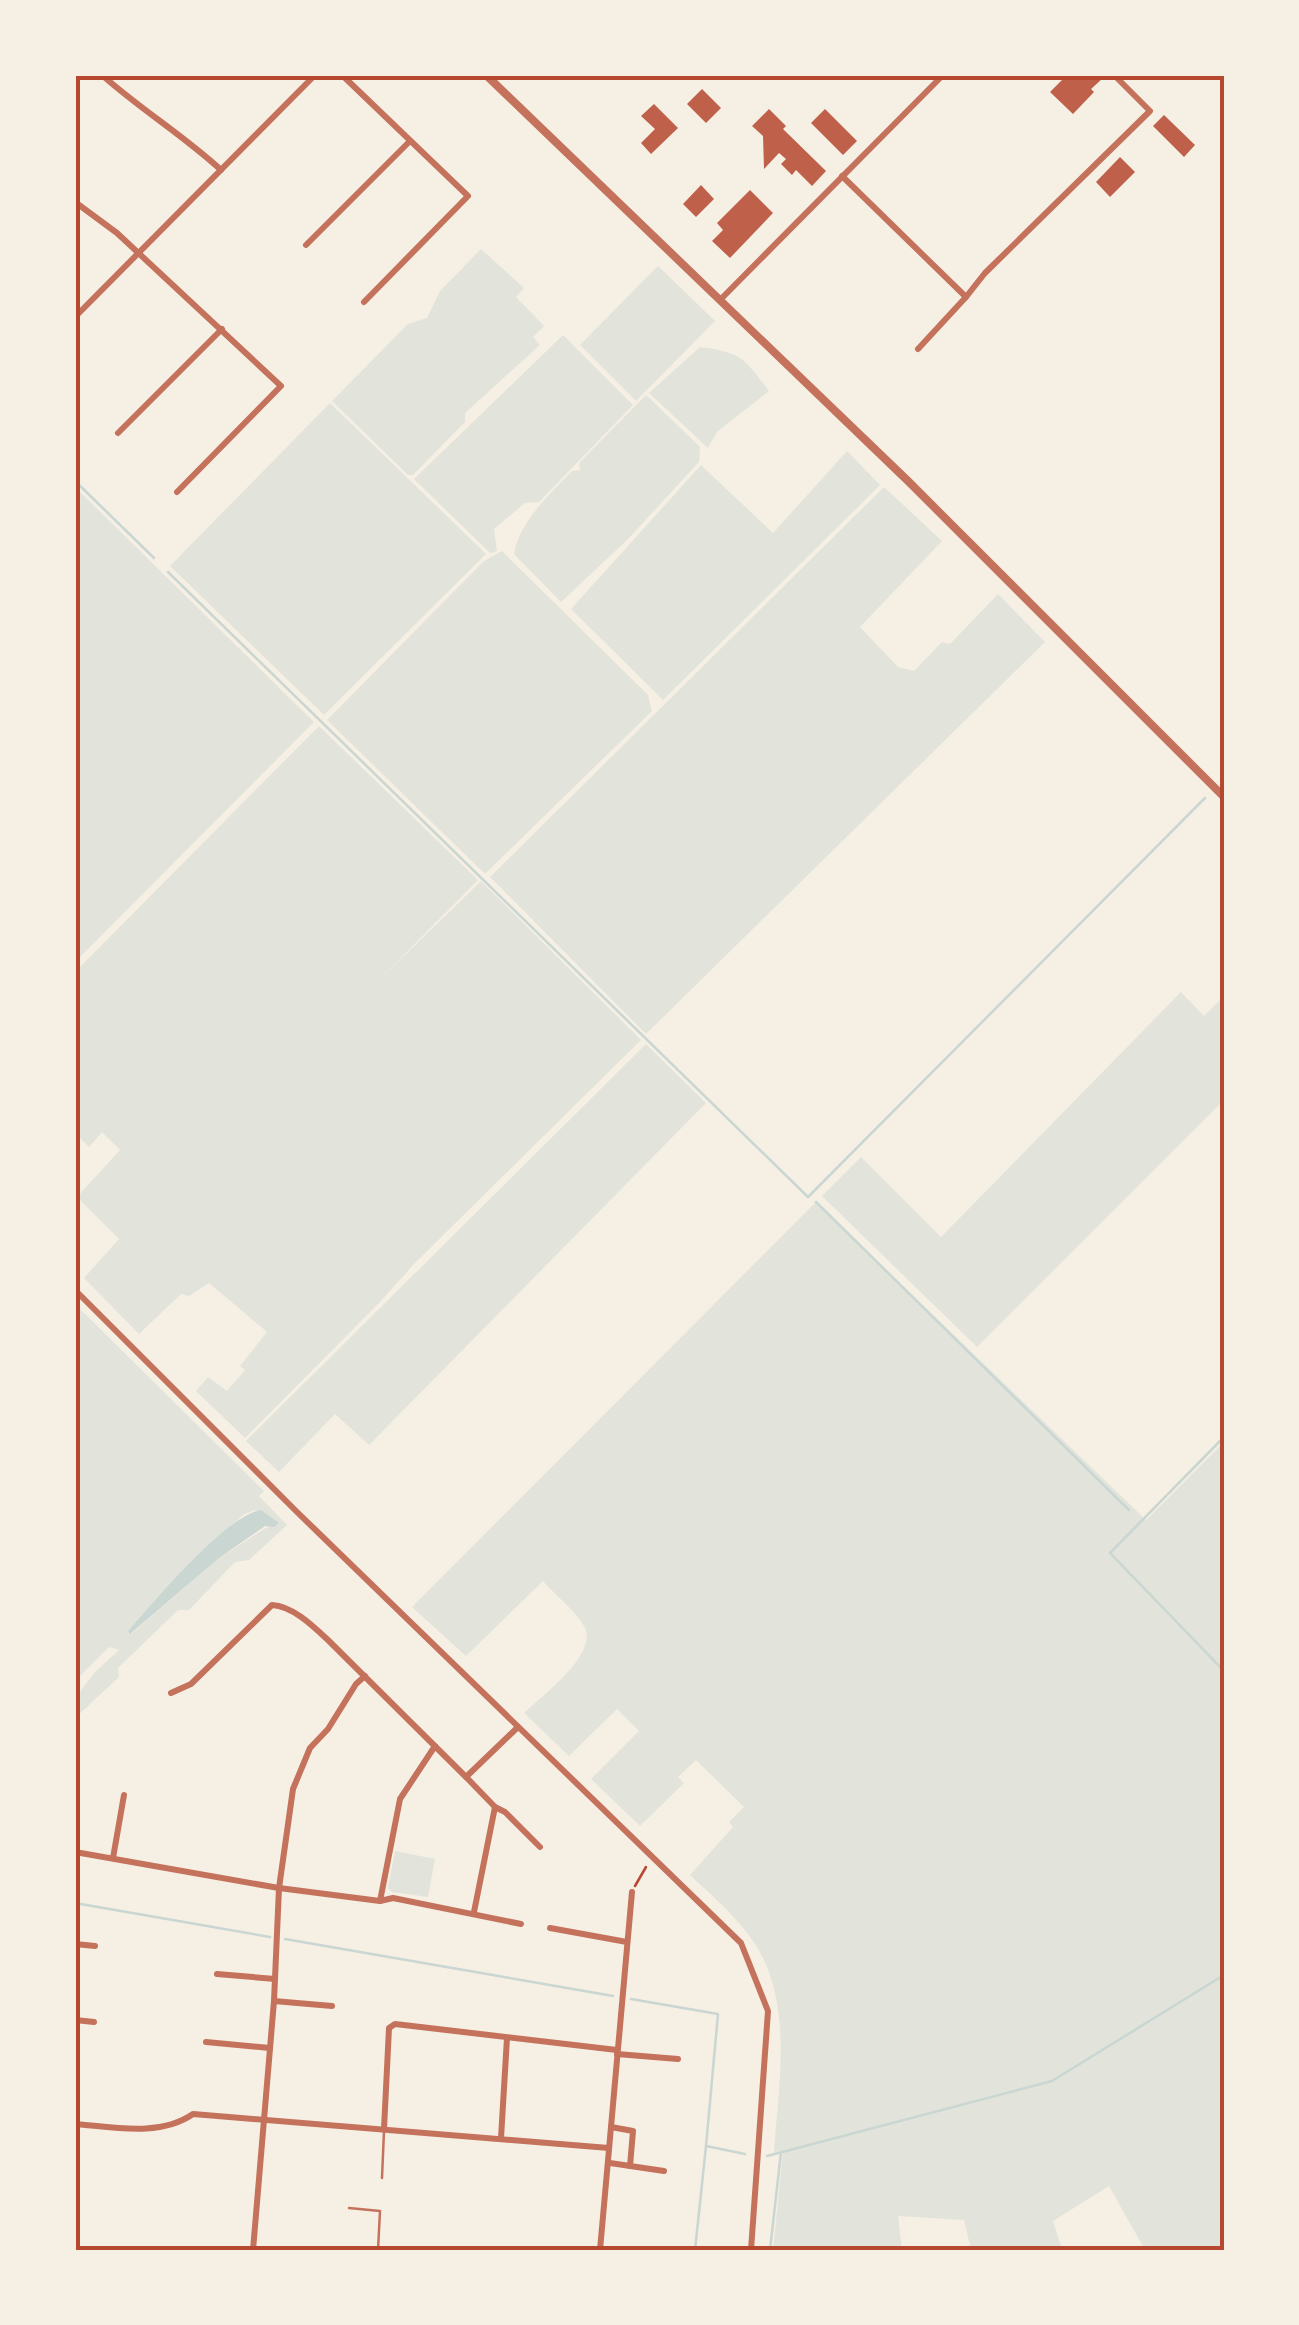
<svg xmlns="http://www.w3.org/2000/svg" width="1299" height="2325" font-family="'Open Sans',sans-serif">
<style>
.green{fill:#e2e4dc;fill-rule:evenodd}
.water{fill:#c9d6d2}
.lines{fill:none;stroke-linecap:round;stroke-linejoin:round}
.stream{stroke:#c9d6d2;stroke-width:2.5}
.building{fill:#bf614a}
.path{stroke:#b5482f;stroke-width:2.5}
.service{stroke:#c5725c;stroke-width:2.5}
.minor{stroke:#c5725c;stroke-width:6}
.tertiary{stroke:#c5725c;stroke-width:8}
.neatline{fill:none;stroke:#b5482f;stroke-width:4}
</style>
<rect width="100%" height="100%" fill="#f6efe4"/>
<!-- green -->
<g class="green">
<path d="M481,249l43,39 -8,9 28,29 -11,11 7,8 -75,68v9l-52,53h-5l-76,-74 76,-77 19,-6 13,-27z"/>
<path d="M658,266l57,55 -79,80 -56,-56z"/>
<path d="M563,335l70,70 -94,97 -14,1 -31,26 3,22 -7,2 -76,-74z"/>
<path d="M700,347c44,6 43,11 69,44l-52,41 -9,16 -59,-55z"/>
<path d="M646,395l54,52 -1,15 -71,77 -67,63 -47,-48c5,-32 36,-60 58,-83l8,-1 -1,-7z"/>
<path d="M330,403l156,151 -162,161 -154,-149z"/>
<path d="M847,451l33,34 -217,215 -92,-91 130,-144 72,68z"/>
<path d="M75,487l239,235 -239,240z"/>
<path d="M884,487l58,54 -82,86 38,40 16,4 28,-29 8,2 48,-50 47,48 -399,392 -156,-157z"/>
<path d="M502,551l146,144 4,16 -167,163 -158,-154 157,-159z"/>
<path d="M319,726l159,154 -101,102 104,-101 160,159 -226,223 -35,39 -135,136 -49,-47 12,-14 19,14 18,-21 -5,-4 27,-34 -58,-49 -20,13 -8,-2 -42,40 -55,-56 35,-39 -42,-42 43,-47 -18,-18 -13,15 -14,-14v-161z"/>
<path d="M1181,992l23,24 20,-20v104l-247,247 -155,-151 39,-39 80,80z"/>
<path d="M646,1044l60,59 -337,342 -34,-31 -56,58 -33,-31z"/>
<path d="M816,1202l330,318 78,-78v808h-79l-36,-64 -56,35 9,29h-91l-7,-30 -66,-4 4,34h-129l10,-99 -9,1c5,-74 22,-162 -30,-223 -16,-20 -36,-37 -54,-54l43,-48 -4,-5 15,-15 -48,-47 -18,17 6,6 -44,43 -49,-47 48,-48 -22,-22 -48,47 -45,-43c18,-17 73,-58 61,-85 -8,-16 -30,-33 -42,-47l-77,75 -54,-49z"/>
<path d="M75,1304l189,187 -5,5 28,29 -38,35 -14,2 -46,48h-11l-60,58 1,9 -44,41v-20l21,-27 23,-21 -10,-3 -34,34zM255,1510l14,16 -50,32 -88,76 -3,-3 55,-60 60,-56z"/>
<path d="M395,1851l40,8 -7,38 -36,-5 -4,-4z"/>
</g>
<!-- water -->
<path class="water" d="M261,1510l18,13 -5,4 -9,-1 -46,32 -89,76 -2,-3c27,-30 96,-114 133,-121z"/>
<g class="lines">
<!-- stream -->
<g class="stream">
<path d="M75,481l79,77"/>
<path d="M168,572l640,625 397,-399"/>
<path d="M1222,781l2,-2"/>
<path d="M816,1202l313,308"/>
<path d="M1224,1437l-114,116 114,118"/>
<path d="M75,1903l195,34"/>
<path d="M285,1939l328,57"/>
<path d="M631,1999l87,15 -12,132"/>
<path d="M767,2156l285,-75 172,-106"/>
<path d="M695,2250l11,-104 39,8"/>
<path d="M770,2250l11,-98"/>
</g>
</g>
<!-- building -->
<g class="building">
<path d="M1067,75h31l4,4 -11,10 3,3 -21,22 -23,-22z"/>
<path d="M702,89l19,19 -15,15 -19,-19z"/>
<path d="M654,104l24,24 -27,26 -10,-11 14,-14 -14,-13z"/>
<path d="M769,109l17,17 -3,3 43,42 -14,15 -16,-16 -4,5 -11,-11 5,-5 -7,-6 -15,16 -1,-33 -11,-10z"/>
<path d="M825,109l32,32 -14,14 -32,-32z"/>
<path d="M1164,115l31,30 -11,12 -31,-31z"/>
<path d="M1120,157l15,15 -25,25 -14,-15z"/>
<path d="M701,185l13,14 -18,18 -13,-13z"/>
<path d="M750,190l23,23 -43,45 -18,-17 11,-11 -6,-7z"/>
</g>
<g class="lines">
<!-- path -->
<path class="path" d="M635,1886l11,-19"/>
<!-- service -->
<g class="service">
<path d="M382,2178l2,-47"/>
<path d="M349,2208l31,3 -2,39"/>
</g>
<!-- minor -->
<g class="minor">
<path d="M102,75c38,34 81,60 119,95"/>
<path d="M342,75l126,121 -104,106"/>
<path d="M842,176l124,121 -48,52"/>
<path d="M75,202l42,31 164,153 -104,106"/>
<path d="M306,245l104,-104"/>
<path d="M966,297l19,-24 165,-162 -36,-36"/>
<path d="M720,300l223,-225"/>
<path d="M75,317l240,-242"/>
<path d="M118,433l104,-104"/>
<path d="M75,1290l222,222 444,431 27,68 -17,239"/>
<path d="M171,1693l20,-9 81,-79c21,1 42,22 57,36l137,136 52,-50"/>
<path d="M466,1777l29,30 -21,105"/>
<path d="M495,1807l10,5 35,35"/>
<path d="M75,1852l204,36 101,13 13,-3 128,26"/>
<path d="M113,1858l11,-63"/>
<path d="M380,1901l20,-102 35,-53"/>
<path d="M550,1928l77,14"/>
<path d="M75,1944l20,2"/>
<path d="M217,1974l58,5"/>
<path d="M274,2001l58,5"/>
<path d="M75,2020l19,2"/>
<path d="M206,2042l64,6"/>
<path d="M617,2054l61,5"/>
<path d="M75,2124c38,3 85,13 118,-10l416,34"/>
<path d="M611,2127l22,4 -3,35"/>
<path d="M384,2129l5,-101 6,-4 222,26"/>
<path d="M501,2138l6,-100"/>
<path d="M610,2163l54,8"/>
<path d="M253,2250l21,-249 5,-113 14,-99 17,-41 18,-19 28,-45 9,-8"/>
<path d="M600,2250l32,-358"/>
</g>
<!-- tertiary -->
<path class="tertiary" d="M486,75l422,406 316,316"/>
</g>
<!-- border -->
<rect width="1299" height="2325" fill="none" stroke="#f6efe4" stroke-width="155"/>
<rect x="78" y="78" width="1144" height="2170" class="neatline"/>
</svg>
